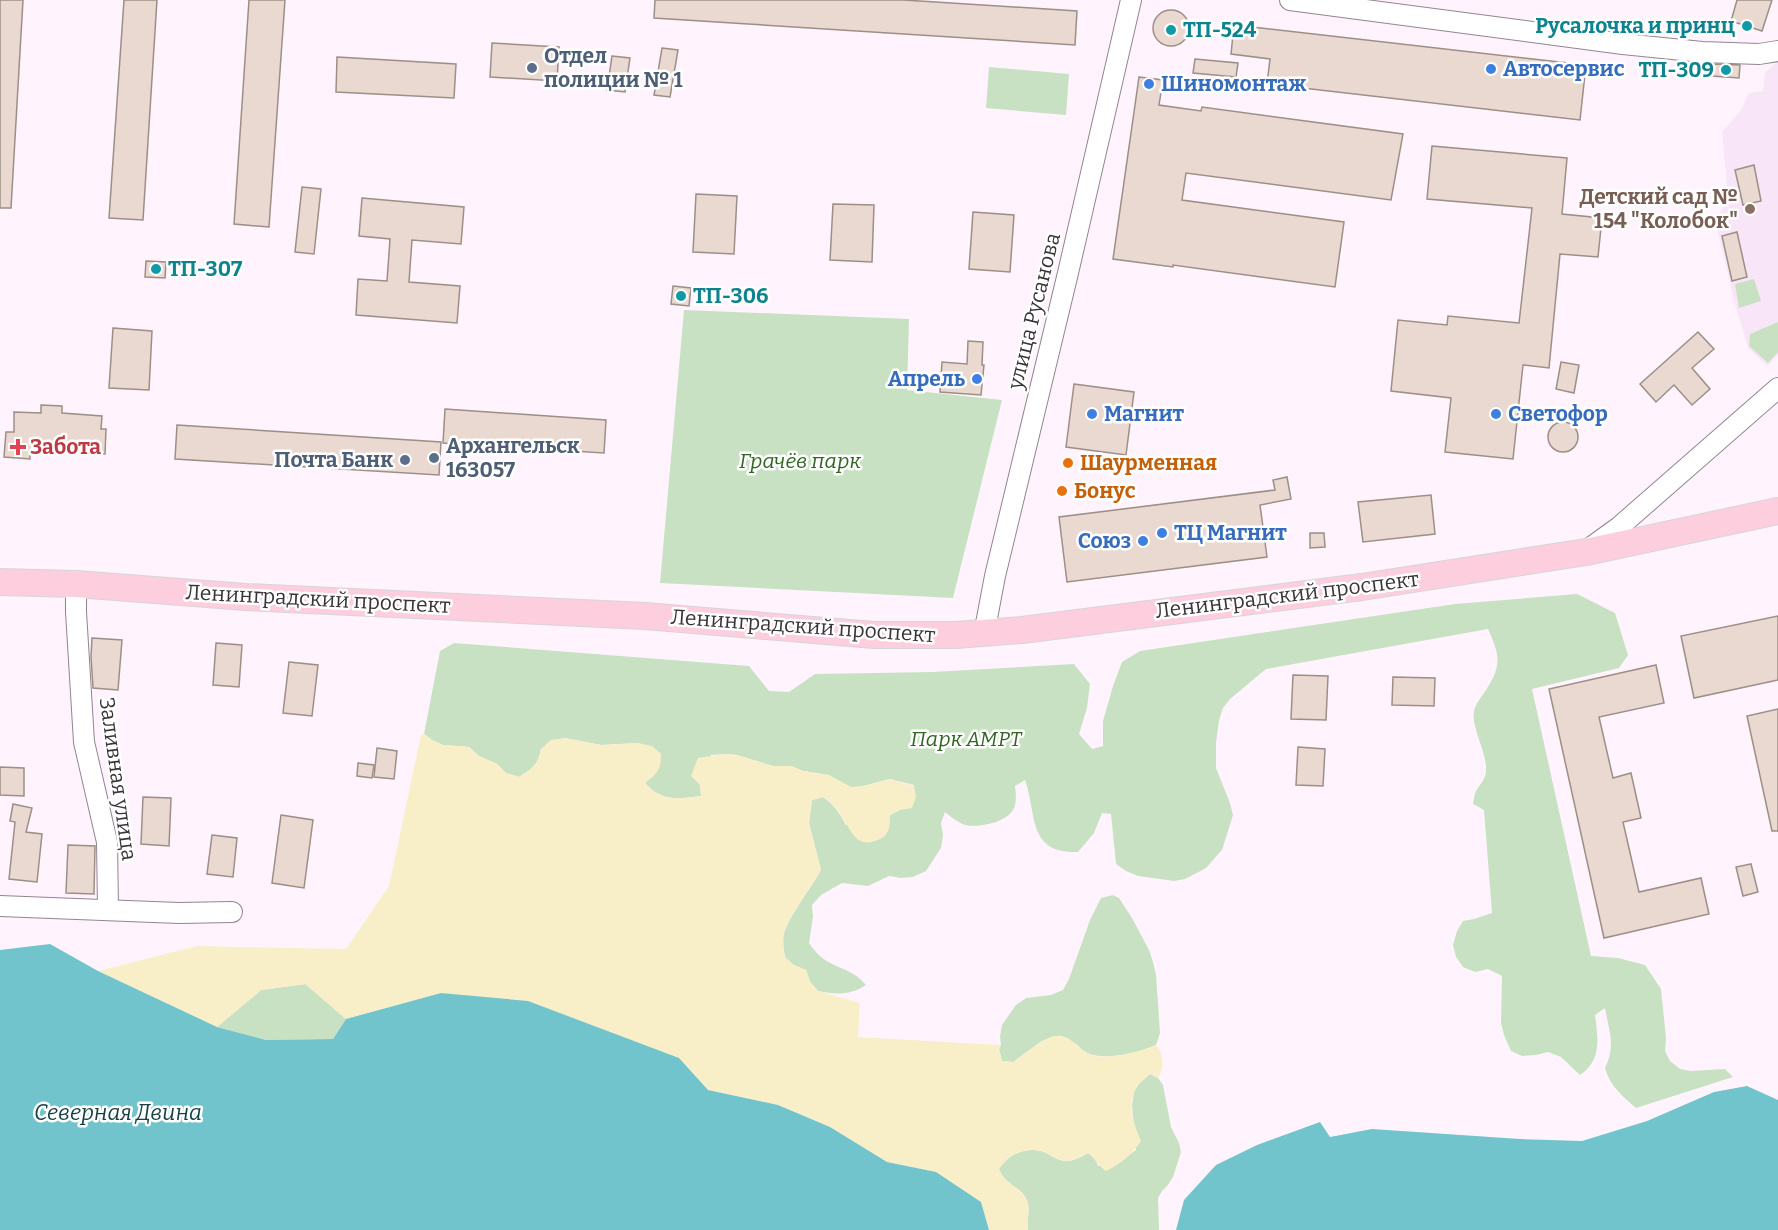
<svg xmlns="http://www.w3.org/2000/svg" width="1778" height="1230" font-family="Bitter,serif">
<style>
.built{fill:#f8e6f8}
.green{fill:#c9e1c3}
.sand{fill:#f8efc9}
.water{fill:#71c4cb}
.building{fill:#e9d9d0;stroke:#9d8e86;stroke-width:1.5}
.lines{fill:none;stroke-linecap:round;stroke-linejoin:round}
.minor-casing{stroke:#918591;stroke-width:22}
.major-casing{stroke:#d7d6d7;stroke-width:28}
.minor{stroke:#fff;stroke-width:20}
.major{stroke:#fccede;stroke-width:26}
.culture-dot{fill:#0f9aa8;stroke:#fff;stroke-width:2}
.service-dot{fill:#5c6f8a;stroke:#fff;stroke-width:2}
.shop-dot{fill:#3f7fe0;stroke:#fff;stroke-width:2}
.education-dot{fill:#8d6e63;stroke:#fff;stroke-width:2}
.health-dot{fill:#e0444e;stroke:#fff;stroke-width:2}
.food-dot{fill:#e8710a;stroke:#fff;stroke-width:2}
.labels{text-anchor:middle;stroke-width:5;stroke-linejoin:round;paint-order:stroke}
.culture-label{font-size:21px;font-weight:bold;fill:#0d838f;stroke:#fff;text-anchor:start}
.service-label{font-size:21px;font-weight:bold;fill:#4e5e75;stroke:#fff;text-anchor:start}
.shop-label{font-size:21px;font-weight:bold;fill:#366cbe;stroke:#fff;text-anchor:start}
.education-label{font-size:21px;font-weight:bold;fill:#785e54;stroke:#fff;text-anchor:end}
.street-label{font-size:21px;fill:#393439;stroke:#fff}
.health-label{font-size:21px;font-weight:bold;fill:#be3a42;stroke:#fff;text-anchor:start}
.park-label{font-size:21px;font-style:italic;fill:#326625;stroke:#fff}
.food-label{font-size:21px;font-weight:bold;fill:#c56008;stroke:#fff;text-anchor:start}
.water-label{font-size:22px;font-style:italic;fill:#1a4245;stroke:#fff}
</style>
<rect width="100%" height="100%" fill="#fff4fe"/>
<!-- built -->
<path class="built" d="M1778,61v294l-11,11 -19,-18 -13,-44 -20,-84 13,-21 -6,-67 19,-22 8,-17 14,-2 2,-18z"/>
<!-- green -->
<g class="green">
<path d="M989,67l80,7 -3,41 -80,-7z"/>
<path d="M1754,279l7,22 -22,7 -4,-24z"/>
<path d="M684,310l225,9 -2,71 95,10 -49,198 -293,-15z"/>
<path d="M1778,322v30l-10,11 -19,-17 1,-12z"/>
<path d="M1577,594l38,19 13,42 -9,13 -87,21 59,267 27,2 27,7 16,24 5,49 -1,13 5,10 10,8 11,2 34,-2 8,8 -97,31c-14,-12 -26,-22 -31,-40 11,-22 4,-37 0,-60l-10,7c3,24 7,45 -15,60l-19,-18 -13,-5 -12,3 -14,1 -11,-5 -7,-16 -3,-12 1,-47 -14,-7 -13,3 -12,-5 -7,-10 -3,-12 4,-14 6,-10 11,-2 18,-6 -8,-103 -11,-6c1,-4 1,-9 3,-13 4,-7 10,-12 10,-21 1,-18 -15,-42 -12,-59 2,-8 8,-15 12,-21 16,-25 14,-34 2,-61l-222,40 -36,30 -7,9 -4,12 -3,23v25l14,35 3,12 -11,35 -16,18 -21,11 -11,2 -36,-5 -12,-5 -10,-7 -5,-50 -9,-1 -8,20 -16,19c-51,2 -41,-38 -53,-72l-10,6c1,7 2,18 -2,24 -8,13 -35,18 -48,15 -8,-3 -14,-8 -20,-13l-4,11 2,12 -2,13 -15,23 -13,6 -12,1 -12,-2 -21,10 -26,-3 -21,12 -9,10 1,12 -4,26c18,28 40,21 57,42 -15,10 -30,10 -48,6l-8,-9 -4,-12 -12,-5 -9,-7c-1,-8 -3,-17 -1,-25 6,-18 27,-45 37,-63l-12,-47 3,-23 11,-3c11,8 17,16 23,28l44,-10 10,-5 14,-25 -24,-6 -27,7 -12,2 -22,-13 -26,-4 -12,-5h-18l-36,-11 -12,-1 -14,1 -11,30 1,11c-23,3 -40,6 -57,-14l10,-6 -16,-33 -37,2 -36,-7 -24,11c-3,16 -8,19 -22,28l-13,-4 -9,-9 -18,-8 -10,-9 -26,-2 -11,-5 -8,-6 16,-83 14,-8 295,23 20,25 20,1 26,-18 117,-2 142,-8 16,20 -3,24 -8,26 13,15 11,-3v-25l10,-35 9,-24 18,-11 315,-47z"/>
<path d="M1113,895l6,3 13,20 17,32 4,12 3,13 4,58 -4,12c-18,8 -51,16 -69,8 -5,-2 -7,-6 -11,-9 -6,-4 -15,-6 -22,-8l-12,5 -29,21 -11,-1 -3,-12 2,-4 -1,-8 2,-12 14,-20 10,-7 25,-3 12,-5 6,-11 21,-59 11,-22z"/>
<path d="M306,984l40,35 -13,20 -67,1 -49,-13 44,-37z"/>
<path d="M1150,1074l8,4 5,7 8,42 8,16 2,9 -8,25 -5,8 -6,6 -4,7 1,32h-131c-2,-10 3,-20 -1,-29 -6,-16 -21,-14 -28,-32 9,-15 28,-23 45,-17 7,3 14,9 22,9 8,0 15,-4 22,-8l7,5 3,8 23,-5 15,-11 -4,-45 3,-18z"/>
</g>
<!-- sand -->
<path class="sand" d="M424,734l8,6 11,5 26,2 10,9 18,8 9,9 13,4c14,-9 19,-12 22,-28l10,-9 14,-2 36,7 37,-2 14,3 9,8c0,17 -4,19 -16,29 16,19 33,16 56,13l-1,-11 -9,-9 7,-18 27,-4 12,1 36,11h18l12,5 26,4 22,12 12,-1 27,-7 24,7 2,11 -4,11 -12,2 -10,5c0,10 0,19 -10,24 -25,12 -29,-10 -40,-26 -5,-7 -10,-11 -17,-16l-11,3 -3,23 12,47c-10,18 -31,44 -37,63 -2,8 0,17 1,24l9,8 12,5 4,12 8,9 42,12 -2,34 143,8 -2,4 3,12 11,1c13,-8 25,-21 39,-25 18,-6 25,13 40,18 18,5 48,-3 64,-10 8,10 9,22 2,33l-8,-4c-26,18 -20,42 -9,67 -8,13 -22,24 -35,30 -8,-5 -11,-13 -18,-18 -7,4 -14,8 -22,8 -8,0 -15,-6 -22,-9 -17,-6 -36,2 -45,17 7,18 22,16 28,32 4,9 -1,19 1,29h-39l-8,-28 -45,-30 -49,-10 -57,-35 -52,-22 -70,-15 -29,-32 -238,-65 -95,26 -41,-35 -44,6 -44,37 -119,-56 99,-25 149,3 43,-63 32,-151z"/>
<!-- water -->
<g class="water">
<path d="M50,944l48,27 119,56 49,13 67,-1 13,-20 95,-26 87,8 151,57 29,32 70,15 52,22 57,35 49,10 45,30 8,28h-989v-280z"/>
<path d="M1747,1086l31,14v130h-602l8,-30 32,-35 41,-20 63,-23 10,15 42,-8 148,10 62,2 65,-20 67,-29z"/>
</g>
<!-- building -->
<g class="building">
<path d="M0,0h23l-12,208h-11z"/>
<path d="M124,0h33l-14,220 -34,-2z"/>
<path d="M249,0h36l-16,227 -35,-3z"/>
<path d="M655,0h249l173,11 -2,34 -421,-27z"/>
<path d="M1737,0h35l-10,31 -31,-10z"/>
<circle cx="1171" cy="28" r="18"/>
<path d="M1234,25l352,40 -6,55 -313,-36 3,-25 -39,-5z"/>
<path d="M492,43l67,4 -2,34 -67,-4z"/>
<path d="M662,48l16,2 -8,47 -16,-2z"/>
<path d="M612,56l18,2 -5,34 -18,-2z"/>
<path d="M337,57l119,7 -2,34 -118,-6z"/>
<path d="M1195,59l43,4 -2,14 -43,-4z"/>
<path d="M1712,64l28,1 -1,13 -27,-2z"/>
<path d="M1139,77l24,3 -4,25 42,6 1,-4 201,27 -12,66 -205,-27 -4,27 162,22 -9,65 -162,-22v2l-60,-8z"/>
<path d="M1432,146l135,12 -5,56 40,4 -4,39 -38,-3 -11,114 -26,-3 -10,94 -68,-7 6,-54 -60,-7 7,-71 49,5 1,-9 71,7 13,-115 -105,-9z"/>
<path d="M1754,165l7,36 -18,4 -8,-35z"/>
<path d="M302,187l19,2 -7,65 -19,-2z"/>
<path d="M696,194l41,2 -3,58 -41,-2z"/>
<path d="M362,198l102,9 -3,37 -49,-4 -3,42 51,4 -3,37 -101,-8 2,-36 29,2 3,-42 -31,-3z"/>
<path d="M833,204l41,1 -2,57 -42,-2z"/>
<path d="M973,212l41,3 -4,57 -41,-3z"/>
<path d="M1737,232l10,45 -15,4 -10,-45z"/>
<path d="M146,261l20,1 -1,16 -20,-1z"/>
<path d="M673,286l18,2 -2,18 -18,-2z"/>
<path d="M113,328l39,3 -3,59 -40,-2z"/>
<path d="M1698,332l16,17 -22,19 18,21 -18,16 -18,-20 -18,17 -16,-18z"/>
<path d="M968,341l15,1 -1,23h2l-3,30 -41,-3 2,-30 25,2z"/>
<path d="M1561,362l18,3 -5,28 -18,-4z"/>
<path d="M1074,384l60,8 -8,63 -60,-8z"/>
<path d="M41,405l21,1v7l40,3 -1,13h5l-1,25 -75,-4v9l-26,-2 2,-25h8v-20l27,1z"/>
<path d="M445,409l161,11 -2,33 -161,-10z"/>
<circle cx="1563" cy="437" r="15"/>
<path d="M177,425l264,17 -2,33 -264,-16z"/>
<path d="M1287,477l4,22 -31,6 7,52 -200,25 -8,-65 216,-27 -2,-10z"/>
<path d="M1431,495l4,39 -72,8 -5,-40z"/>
<path d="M1310,533h14l1,14 -15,1z"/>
<path d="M1778,616v64l-84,18 -13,-62z"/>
<path d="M92,638l30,2 -4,50 -25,-2 -2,-31z"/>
<path d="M216,643l26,2 -3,42 -26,-2z"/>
<path d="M289,662l29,3 -6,51 -29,-3z"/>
<path d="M1656,665l8,38 -65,14 14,61 18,-5 10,45 -18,4 16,70 62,-14 8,36 -105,24 -55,-249z"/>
<path d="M1293,675l35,1 -2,44 -35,-1z"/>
<path d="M1393,677l42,1 -1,28 -42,-1z"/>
<path d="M1778,709v122h-6l-25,-115z"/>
<path d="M1298,747l27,2 -2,37 -27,-1z"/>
<path d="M377,748l20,3 -3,28 -20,-2z"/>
<path d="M358,763l16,2 -2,13 -15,-2z"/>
<path d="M0,767l24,1v28l-24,-1z"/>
<path d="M143,797l28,1 -2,48 -28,-2z"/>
<path d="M13,804l19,4 -6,24 16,2 -5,48 -28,-3 6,-57 -5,-1z"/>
<path d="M281,815l32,5 -9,68 -32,-5z"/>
<path d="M212,835l25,3 -4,39 -26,-3z"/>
<path d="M68,845l27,1 -1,48 -28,-1z"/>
<path d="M1751,864l7,28 -15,4 -7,-29z"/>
</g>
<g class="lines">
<defs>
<g id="minor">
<path d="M1290,0l333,44 79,8 57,2 19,-3"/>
<path d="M1590,548l29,-21 159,-139"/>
<path d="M76,584v28l8,130 23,100 1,67"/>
<path d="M984,634l11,-58 73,-303 63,-273"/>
<path d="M0,906l179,7 53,-1"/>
</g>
<path id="major" d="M0,582l76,2 170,13 399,19 229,19h82l66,-5 340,-43 224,-35 192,-41"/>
</defs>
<!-- minor casing -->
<use href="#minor" class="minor-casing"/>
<!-- major casing -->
<use href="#major" class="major-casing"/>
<!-- minor -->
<use href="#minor" class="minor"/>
<!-- major -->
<use href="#major" class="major"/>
</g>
<!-- markers -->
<g class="culture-dot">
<circle cx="1747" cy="26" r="6"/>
<circle cx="1171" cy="30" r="6"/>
<circle cx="1726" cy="70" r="6"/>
<circle cx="156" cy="269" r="6"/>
<circle cx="681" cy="296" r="6"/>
</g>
<g class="service-dot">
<circle cx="532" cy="68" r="6"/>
<circle cx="434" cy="458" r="6"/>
<circle cx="405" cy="460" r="6"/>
</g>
<g class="shop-dot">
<circle cx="1491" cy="69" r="6"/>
<circle cx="1149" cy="84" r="6"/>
<circle cx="977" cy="379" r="6"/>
<circle cx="1092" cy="414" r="6"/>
<circle cx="1496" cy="414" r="6"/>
<circle cx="1162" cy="533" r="6"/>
<circle cx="1143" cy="541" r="6"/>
</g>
<circle class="education-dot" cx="1750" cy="209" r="6"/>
<path class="health-dot" d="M15 438h6v6h6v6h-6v6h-6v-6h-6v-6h6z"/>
<g class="food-dot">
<circle cx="1068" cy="463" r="6"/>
<circle cx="1062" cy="491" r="6"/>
</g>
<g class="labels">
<!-- culture labels -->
<g class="culture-label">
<text x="1735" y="33" text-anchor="end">Русалочка и принц</text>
<text x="1183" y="37">ТП-524</text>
<text x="1714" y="77" text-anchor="end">ТП-309</text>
<text x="168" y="276">ТП-307</text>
<text x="693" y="303">ТП-306</text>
</g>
<!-- service labels -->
<g class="service-label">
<text x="544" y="63">Отдел<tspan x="544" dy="24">полиции № 1</tspan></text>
<text x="446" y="453">Архангельск<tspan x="446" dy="24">163057</tspan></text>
<text x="393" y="467" text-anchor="end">Почта Банк</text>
</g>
<!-- shop labels -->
<g class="shop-label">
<text x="1503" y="76">Автосервис</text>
<text x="1161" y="91">Шиномонтаж</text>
<text x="965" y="386" text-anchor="end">Апрель</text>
<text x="1104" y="421">Магнит</text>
<text x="1508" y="421">Светофор</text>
<text x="1174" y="540">ТЦ Магнит</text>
<text x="1131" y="548" text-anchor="end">Союз</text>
</g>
<!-- education labels -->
<g class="education-label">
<text x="1738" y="204">Детский сад №<tspan x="1738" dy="24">154 "Колобок"</tspan></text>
</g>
<!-- street labels -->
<g class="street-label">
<text transform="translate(1034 311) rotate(-76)" y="7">улица Русанова</text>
<text transform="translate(1287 595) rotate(-7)" y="7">Ленинградский проспект</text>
<text transform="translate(318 599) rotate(3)" y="7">Ленинградский проспект</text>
<text transform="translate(803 626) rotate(4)" y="7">Ленинградский проспект</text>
<text transform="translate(118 779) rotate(82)" y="7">Заливная улица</text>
</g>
<!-- health labels -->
<g class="health-label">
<text x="30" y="454">Забота</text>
</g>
<!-- park labels -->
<g class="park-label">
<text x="800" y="468">Грачёв парк</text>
<text x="966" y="746">Парк АМРТ</text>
</g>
<!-- food labels -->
<g class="food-label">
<text x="1080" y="470">Шаурменная</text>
<text x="1074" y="498">Бонус</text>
</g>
<!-- water labels -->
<g class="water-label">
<text x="118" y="1120">Северная Двина</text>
</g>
</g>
</svg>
